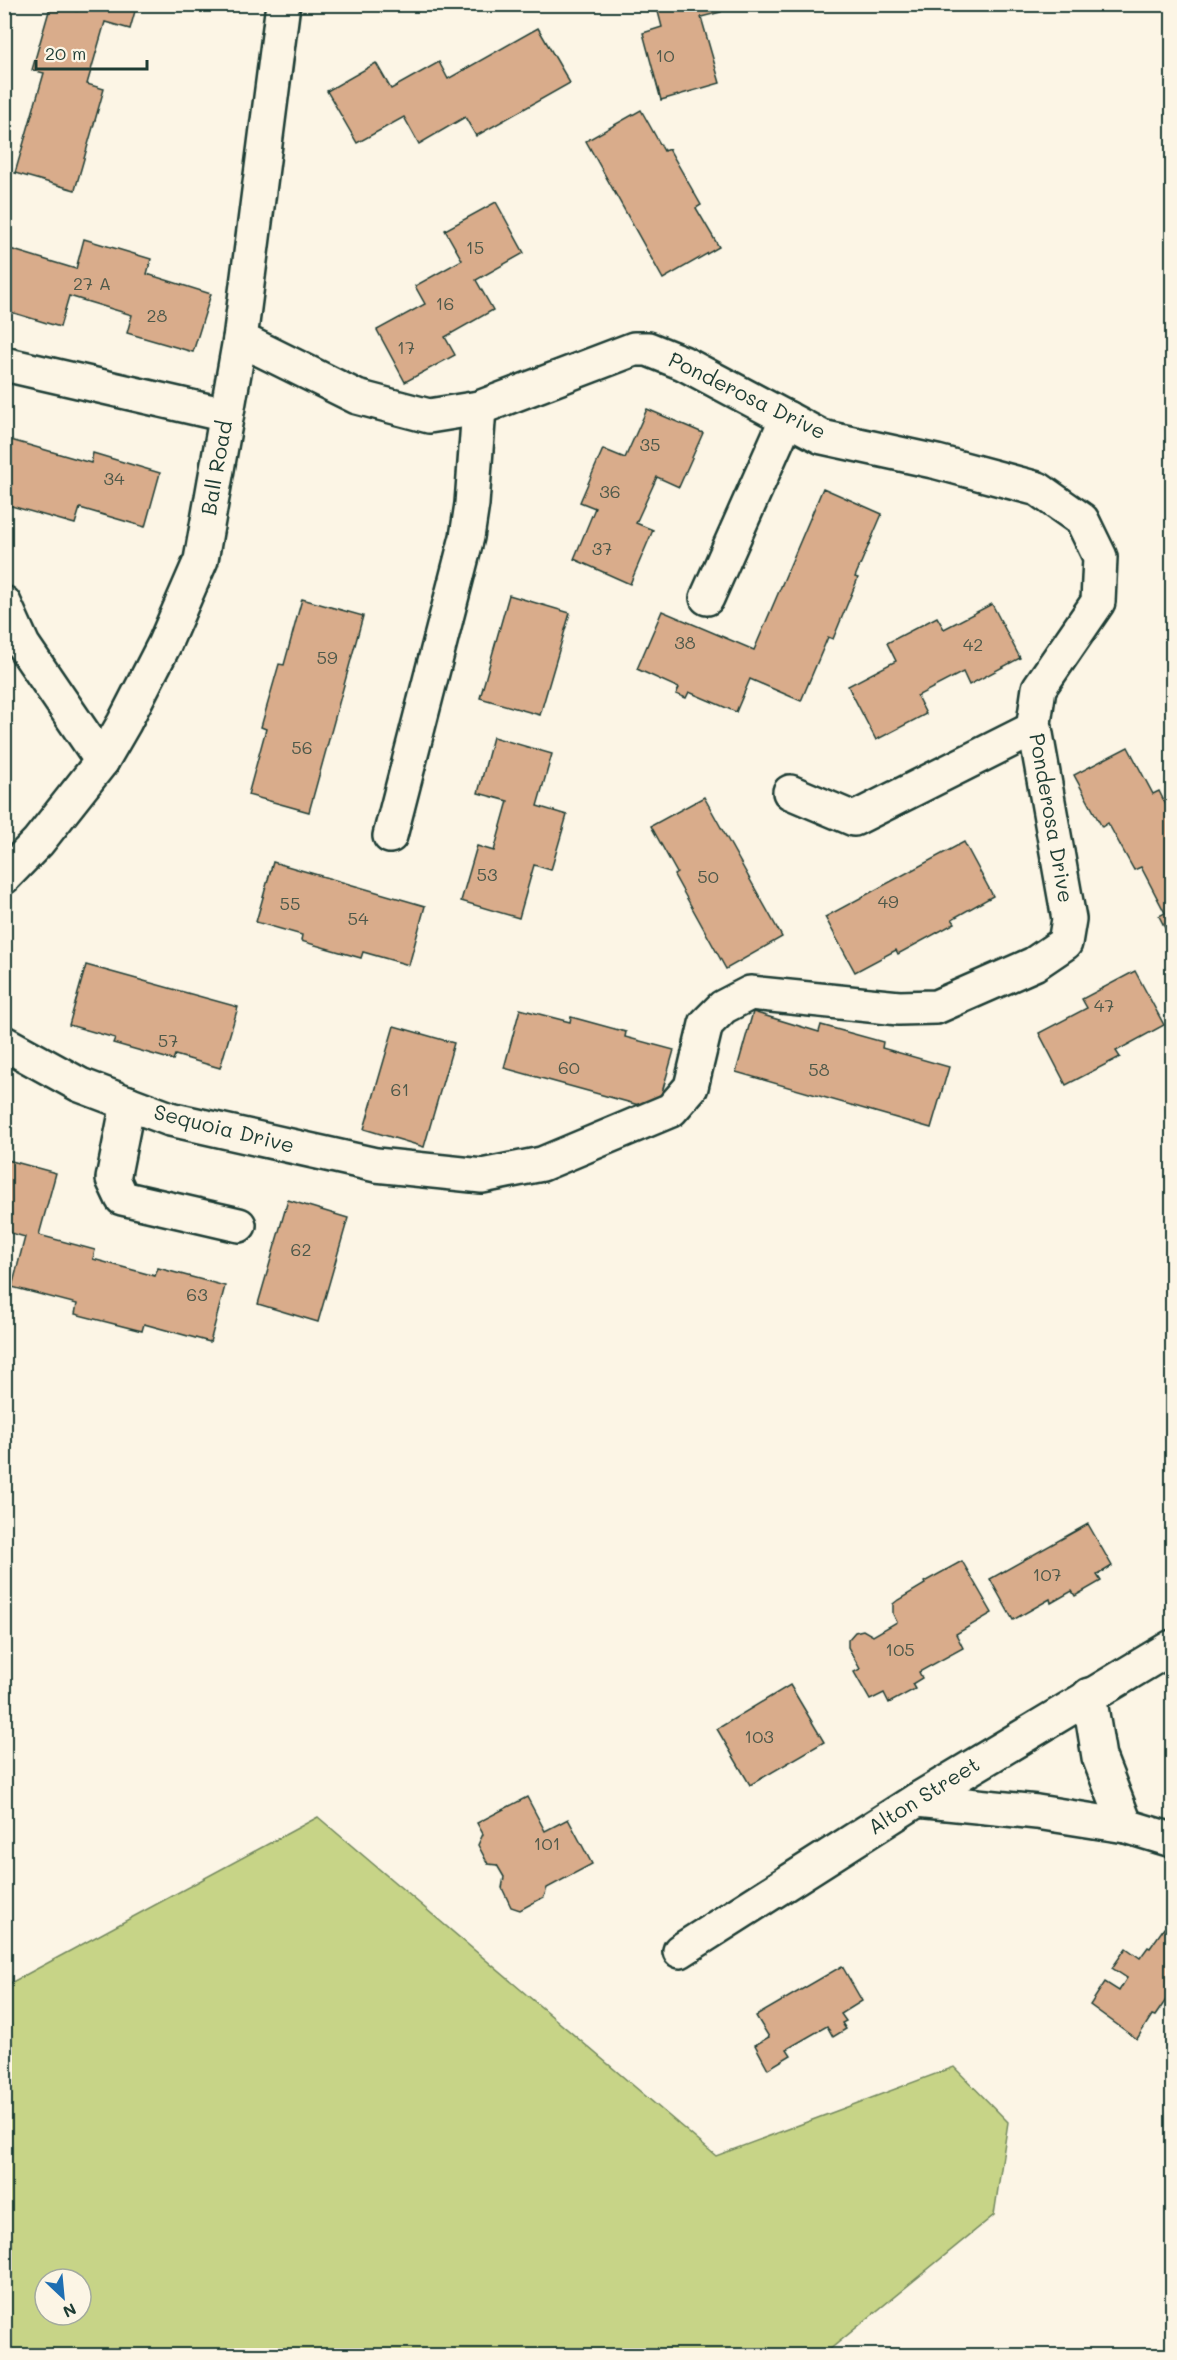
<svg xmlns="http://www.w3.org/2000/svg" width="1177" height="2360" font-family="Mali,sans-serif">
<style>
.green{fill:#c7d487;stroke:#73885e;stroke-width:1.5;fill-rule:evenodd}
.building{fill:#d9ac8b;stroke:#1f3d34;stroke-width:1.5}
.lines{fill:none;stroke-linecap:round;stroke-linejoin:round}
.minor-casing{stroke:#1f3d34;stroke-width:38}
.minor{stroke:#fcf5e5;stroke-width:33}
.labels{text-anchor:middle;stroke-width:4.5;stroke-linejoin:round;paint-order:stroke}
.number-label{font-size:18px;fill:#4e594a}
.street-label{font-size:21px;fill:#1f3d34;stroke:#fcf5e5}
</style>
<rect width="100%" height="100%" fill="#fcf5e5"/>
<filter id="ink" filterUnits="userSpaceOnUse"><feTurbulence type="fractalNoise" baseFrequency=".0167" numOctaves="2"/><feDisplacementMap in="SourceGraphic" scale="12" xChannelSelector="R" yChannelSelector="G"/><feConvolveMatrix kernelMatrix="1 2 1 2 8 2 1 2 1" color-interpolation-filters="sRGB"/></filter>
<g filter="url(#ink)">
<!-- green -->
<path class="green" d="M318,1817l398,339 238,-89 54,55 -14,93 -171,140h-818v-369zM45,2279h36v36h-36z"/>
<!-- building -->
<g class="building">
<path d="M51,4l26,7 2,-7h58l-7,25 -25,-7 -18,62 17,5 -29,101 -60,-17 29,-100 -12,-3z"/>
<path d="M656,4h63l2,8 -20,5 19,66 -59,17 -18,-67 19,-6z"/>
<path d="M538,28l32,55 -94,53 -11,-19 -46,27 -15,-27 -47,26 -30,-52 49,-28 15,26 48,-27 9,17z"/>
<path d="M641,110l23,41 5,-2 32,56 -5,3 23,39 -56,32 -77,-138z"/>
<path d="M496,202l28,51 -48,27 17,30 -48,27 10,18 -50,27 -28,-52 48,-26 -10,-18 47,-26 -17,-30z"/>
<path d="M84,239l67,20 -4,15 64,20 -18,58 -66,-19 5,-18 -63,-19 -9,31 -56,-17v-40l6,-21 66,20z"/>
<path d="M647,409l56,24 -24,54 -22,-10 -21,46 17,7 -23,54 -56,-25 21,-51 -15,-6 23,-53 22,9z"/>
<path d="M4,438l87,25 2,-10 67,20 -15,54 -65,-19 -5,16 -71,-20z"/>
<path d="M823,488l59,26 -27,63 3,1 -25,61 -5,-2 -27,64 -51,-22 -14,33 -47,-20 -3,6 -10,-4 3,-6 -42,-19 25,-58 92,39z"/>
<path d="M509,595l61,18 -30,102 -60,-17z"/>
<path d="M302,599l61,17 -54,196 -61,-17 18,-66 -5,-2 18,-63 5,1z"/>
<path d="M992,604l28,54 -51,27 -6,-13 -46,24 9,18 -50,26 -28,-54 48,-25 -9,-18 50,-26 7,12z"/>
<path d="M493,737l59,17 -15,52 30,9 -16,55 -17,-5 -15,53 -58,-17 16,-55 17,5 14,-50 -30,-8z"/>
<path d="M1128,747l25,47 6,-3 13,26v125l-13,-26 6,-3 -24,-46 -7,3 -26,-47 -6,4 -28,-52z"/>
<path d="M704,797l78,140 -56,32 -52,-94 3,-2 -26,-47z"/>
<path d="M964,842l29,54 -41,23 3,4 -57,31 -2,-4 -41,22 -30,-55z"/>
<path d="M273,862l152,44 -16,59 -46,-13 -2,6 -60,-17 1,-6 -46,-13z"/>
<path d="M86,965l152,42 -18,61 -45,-13 -2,5 -60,-17 2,-5 -46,-13z"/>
<path d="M1135,971l29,54 -48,26 4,6 -54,28 -27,-52 48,-25 -5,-9z"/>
<path d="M520,1009l50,13 1,-5 55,15 -1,5 49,13 -17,60 -153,-42z"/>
<path d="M753,1012l66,20 2,-7 62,17 -1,6 67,19 -18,61 -195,-56z"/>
<path d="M394,1026l60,17 -30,104 -60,-18z"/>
<path d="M4,1159l52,14 -17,62 56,15 -2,9 62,17 3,-8 67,18 -15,56 -66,-18 -2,7 -67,-17 2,-10 -65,-17 13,-50 -21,-6z"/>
<path d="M288,1200l60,18 -30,104 -60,-18z"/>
<path d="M1088,1524l24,42 -15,9 4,6 -26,15 -3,-5 -21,12 -1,-4 -37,21 -23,-41z"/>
<path d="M962,1561l30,52 -36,21 7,14 -44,24 3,6 -10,6 3,5 -26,14 -5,-10 -14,7 -16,-28 6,-3 -12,-22v-7l7,-8 8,-2 10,6 24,-14 -4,-8v-10l5,-4 27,-16 -1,-2z"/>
<path d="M790,1685l34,57 -74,43 -33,-56z"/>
<path d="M527,1797l18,34 23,-12 24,45 -45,24 -3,9 -24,13 -9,-3 -9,-19 2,-11 -7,-12 -9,-1 -10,-19 5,-11 -6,-11z"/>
<path d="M1164,1928l8,6v61l-2,-1 -15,22 -3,-1 -15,24 -47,-34 15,-23 14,9 8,-13 -15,-10 14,-20 14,10 8,-11 2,1z"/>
<path d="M842,1966l20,35 -21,13 5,7 -4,2 4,6 -13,8 -6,-11 -40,23 4,6 -23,14 -13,-24 14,-8 -13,-21z"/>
</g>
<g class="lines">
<defs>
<g id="minor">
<path d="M4,364l222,51"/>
<path d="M707,598l80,-180"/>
<path d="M4,603l19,42 79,116"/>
<path d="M790,792l64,27 181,-91"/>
<path d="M390,836l77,-299 5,-33 7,-96"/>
<path d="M4,877l34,-35 64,-81 22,-38 40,-78 37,-85 39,-221 43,-335"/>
<path d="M4,1043l76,42 90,34 206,46 106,11 60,-12 129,-54 20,-23 15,-63 17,-17 27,-14 149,15 37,-1 98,-43 31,-21 4,-24 -35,-196 5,-35 59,-86 2,-45 -18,-37 -44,-31 -101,-27 -115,-25 -139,-74 -35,-14h-14l-155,59 -50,8 -72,-19 -117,-58"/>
<path d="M128,1103l-15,76 9,19 117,27"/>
<path d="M1089,1695l10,62 27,69"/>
<path d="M917,1800l120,12 89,14 46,14"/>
<path d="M680,1951l237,-151 255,-153"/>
</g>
</defs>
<!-- minor casing -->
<use href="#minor" class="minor-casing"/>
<!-- minor -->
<use href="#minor" class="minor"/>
</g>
</g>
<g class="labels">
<!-- number labels -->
<g class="number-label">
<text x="665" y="62">10</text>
<text x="475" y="254">15</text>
<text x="92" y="290">27 A</text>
<text x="445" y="310">16</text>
<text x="157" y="322">28</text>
<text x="406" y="354">17</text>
<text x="650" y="451">35</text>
<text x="114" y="485">34</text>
<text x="610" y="498">36</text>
<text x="602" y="555">37</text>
<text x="685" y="649">38</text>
<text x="973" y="651">42</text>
<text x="327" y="664">59</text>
<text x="302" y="754">56</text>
<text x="487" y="881">53</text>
<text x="708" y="883">50</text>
<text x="888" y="908">49</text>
<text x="290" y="910">55</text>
<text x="358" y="925">54</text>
<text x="1104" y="1012">47</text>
<text x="168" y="1047">57</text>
<text x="569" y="1074">60</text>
<text x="819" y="1076">58</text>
<text x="400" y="1096">61</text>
<text x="301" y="1256">62</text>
<text x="197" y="1301">63</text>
<text x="1047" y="1581">107</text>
<text x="900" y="1656">105</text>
<text x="759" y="1743">103</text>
<text x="547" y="1850">101</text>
</g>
<!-- street labels -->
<g class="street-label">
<text transform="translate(747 396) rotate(26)" y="7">Ponderosa Drive</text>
<text transform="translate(217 468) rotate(-80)" y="7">Ball Road</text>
<text transform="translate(1051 818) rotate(80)" y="7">Ponderosa Drive</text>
<text transform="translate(224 1129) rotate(14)" y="7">Sequoia Drive</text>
<text transform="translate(924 1796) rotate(-32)" y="7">Alton Street</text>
</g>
</g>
<!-- margin -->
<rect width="1177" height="2360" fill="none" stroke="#fcf5e5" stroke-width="24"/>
<rect x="12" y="12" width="1153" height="2336" fill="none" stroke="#1f3d34" stroke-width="2" filter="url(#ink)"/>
<!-- north arrow -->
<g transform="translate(63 2297) rotate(154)"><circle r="28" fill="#fcf5e5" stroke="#a4ab9e" stroke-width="1.5"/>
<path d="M0-4.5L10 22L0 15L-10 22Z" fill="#1f6fb2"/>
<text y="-9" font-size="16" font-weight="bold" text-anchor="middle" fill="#1f3d34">N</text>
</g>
<!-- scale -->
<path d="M36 60v9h111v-9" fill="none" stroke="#1f3d34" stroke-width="3"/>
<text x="45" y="60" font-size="18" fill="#1f3d34" stroke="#fcf5e5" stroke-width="4.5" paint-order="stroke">20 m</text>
</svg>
